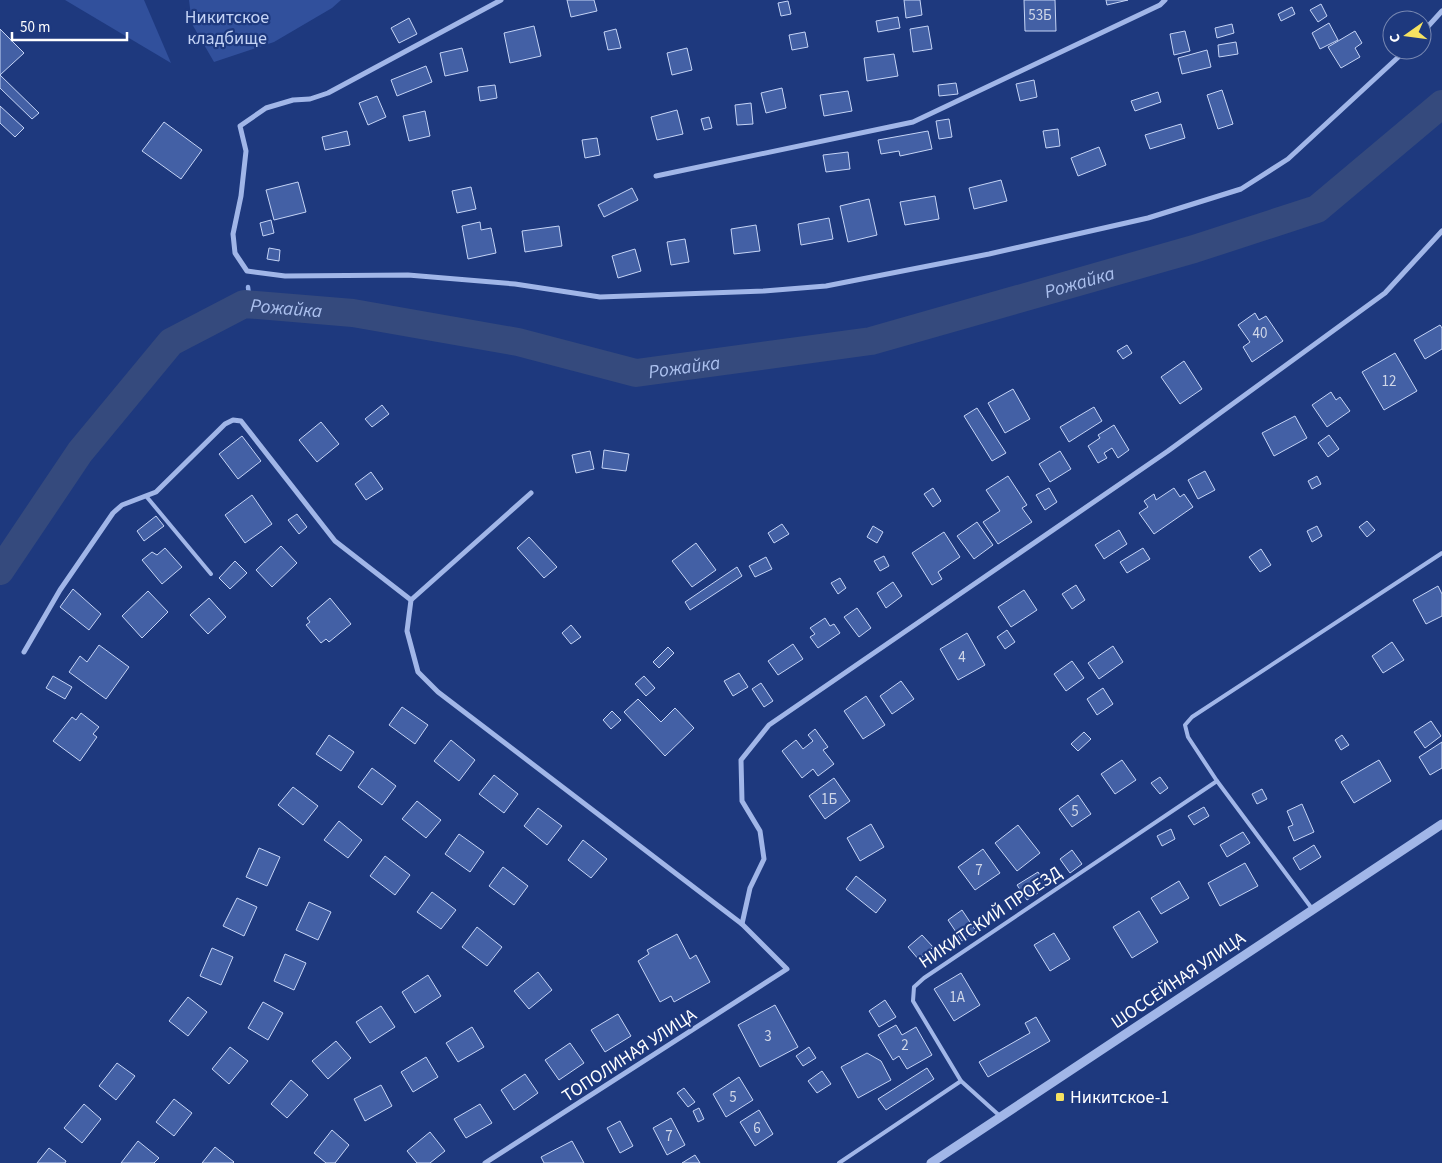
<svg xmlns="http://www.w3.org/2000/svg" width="1442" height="1163" font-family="'Source Sans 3',sans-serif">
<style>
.green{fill:#31509c}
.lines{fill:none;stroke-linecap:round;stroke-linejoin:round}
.stream{stroke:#95afe9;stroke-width:4.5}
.river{stroke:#354a7d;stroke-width:28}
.building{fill:#4360a5;stroke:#c5d4f6}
.service{stroke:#a1b6e8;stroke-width:4}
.minor{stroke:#a1b6e8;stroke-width:5}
.tertiary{stroke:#a1b6e8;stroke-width:9}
.poi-dot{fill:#f6e261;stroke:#1e397e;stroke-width:2}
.labels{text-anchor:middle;stroke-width:4.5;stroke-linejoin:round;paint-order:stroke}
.number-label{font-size:15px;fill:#d0d7e8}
.park-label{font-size:18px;fill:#c5d4f6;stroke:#1e397e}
.street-label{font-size:18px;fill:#fff;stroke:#1e397e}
.poi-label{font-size:18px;fill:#fff;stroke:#1e397e;text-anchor:start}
.water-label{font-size:19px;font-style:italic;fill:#acc1ef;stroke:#1e397e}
</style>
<rect width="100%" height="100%" fill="#1e397e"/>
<!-- green -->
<g class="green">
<path d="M65,0h79l27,63z"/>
<path d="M189,0h152l-9,8 -58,34 -60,20 -22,-38z"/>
</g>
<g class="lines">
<!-- stream -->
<path class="stream" d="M244,304l5,-8 -1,-9"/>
<!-- river -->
<path class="river" id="s1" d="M0,571l80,-119 91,-110 73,-38 109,9 165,29 118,31 235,-32 323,-92 123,-40 125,-105"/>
</g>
<!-- building -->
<g class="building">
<path d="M567,0h27l3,11 -26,6z"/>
<path d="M904,0h16l2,15 -16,3z"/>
<path d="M1024,0h31l1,31h-31z"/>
<path d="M1106,0h22l-21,5z"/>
<path d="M788,1l3,13 -10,2 -3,-13z"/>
<path d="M1321,4l6,12 -9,6 -8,-12z"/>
<path d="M1292,7l3,7 -14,7 -3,-7z"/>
<path d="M898,17l2,11 -22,4 -2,-11z"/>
<path d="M409,18l8,16 -18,9 -8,-15z"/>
<path d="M1329,23l9,17 -18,9 -8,-16z"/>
<path d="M1232,24l2,9 -17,5 -2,-10z"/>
<path d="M534,26l7,30 -31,7 -6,-30z"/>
<path d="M928,26l4,23 -19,3 -3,-23z"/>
<path d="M0,29l24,24 -24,22 39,38 -7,6 -32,-31z"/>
<path d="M616,29l5,19 -13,2 -4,-18z"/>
<path d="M1185,31l5,20 -16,4 -4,-21z"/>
<path d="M1355,31l7,12 -7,5 5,9 -19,11 -13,-21z"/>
<path d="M805,32l3,15 -16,3 -3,-15z"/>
<path d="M1236,42l2,12 -19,3 -1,-12z"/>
<path d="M462,48l6,23 -23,5 -5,-23z"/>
<path d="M687,48l5,22 -20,5 -5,-22z"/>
<path d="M1207,50l4,17 -29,7 -4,-16z"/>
<path d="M894,54l4,22 -31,5 -3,-23z"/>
<path d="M426,66l6,16 -35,14 -6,-16z"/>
<path d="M1034,80l3,17 -17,4 -4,-17z"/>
<path d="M956,83l2,11 -19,2 -1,-11z"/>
<path d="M495,85l2,13 -17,3 -2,-14z"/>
<path d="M782,88l4,20 -20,5 -5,-20z"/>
<path d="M1222,90l11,34 -15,5 -11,-34z"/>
<path d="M848,91l4,20 -28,5 -4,-21z"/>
<path d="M1158,92l3,10 -26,9 -4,-10z"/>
<path d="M377,96l9,21 -18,8 -9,-22z"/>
<path d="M751,103l2,21 -16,1 -2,-20z"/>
<path d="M0,106l24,22 -9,9 -15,-14z"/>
<path d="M677,110l6,24 -26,6 -6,-23z"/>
<path d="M425,111l5,25 -21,5 -6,-25z"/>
<path d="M709,117l3,11 -8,2 -3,-11z"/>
<path d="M949,119l3,18 -13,2 -3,-18z"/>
<path d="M164,122l38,28 -21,29 -39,-28z"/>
<path d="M1181,124l4,14 -35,11 -5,-14z"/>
<path d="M1058,129l2,17 -14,2 -3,-17z"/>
<path d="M347,131l3,14 -25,5 -3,-13z"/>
<path d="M928,131l4,18 -32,7 -1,-5 -18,3 -3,-14z"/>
<path d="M597,138l3,17 -15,3 -3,-18z"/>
<path d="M1099,147l7,18 -28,11 -7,-18z"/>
<path d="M848,152l2,17 -24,3 -3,-17z"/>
<path d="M1001,180l6,21 -33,8 -5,-21z"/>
<path d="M298,182l8,30 -32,8 -8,-30z"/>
<path d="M471,187l5,22 -19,4 -5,-22z"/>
<path d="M632,188l6,12 -34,17 -6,-12z"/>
<path d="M935,196l4,23 -34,6 -5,-23z"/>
<path d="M869,199l8,36 -29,7 -8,-36z"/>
<path d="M829,218l4,21 -32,6 -3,-21z"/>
<path d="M271,220l3,13 -11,3 -3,-13z"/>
<path d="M480,222l1,8 10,-2 5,25 -28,6 -6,-33z"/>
<path d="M756,225l4,26 -26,3 -3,-25z"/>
<path d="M559,226l3,20 -37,6 -3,-21z"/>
<path d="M685,239l4,23 -18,3 -4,-23z"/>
<path d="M269,248l11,2 -1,11 -12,-2z"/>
<path d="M635,249l6,22 -23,7 -6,-22z"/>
<path d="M1255,313l4,7 7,-4 17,25 -31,21 -9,-15 7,-5 -12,-17z"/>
<path d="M1440,325l2,3v21l-17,10 -11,-19z"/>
<path d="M1127,345l5,8 -9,6 -6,-8z"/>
<path d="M1395,353l22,38 -33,19 -22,-38z"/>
<path d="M1184,361l18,28 -22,15 -19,-27z"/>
<path d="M1013,389l17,30 -25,14 -17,-30z"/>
<path d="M1331,392l5,8 4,-3 10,14 -23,16 -15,-22z"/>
<path d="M382,405l7,9 -17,13 -7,-8z"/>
<path d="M1094,407l8,14 -33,21 -9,-15z"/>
<path d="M977,408l29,45 -14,8 -28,-45z"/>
<path d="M1295,416l12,22 -33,18 -12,-23z"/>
<path d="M321,422l18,22 -22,18 -18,-22z"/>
<path d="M1114,425l15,25 -11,8 -6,-10 -8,5 3,5 -9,5 -10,-17 12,-8 -2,-3z"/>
<path d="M1329,435l10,14 -11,8 -10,-14z"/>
<path d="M242,436l19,25 -23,18 -19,-25z"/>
<path d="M604,450l25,4 -3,17 -24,-3z"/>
<path d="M590,451l4,18 -18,4 -4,-18z"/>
<path d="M1060,451l11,18 -21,13 -11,-18z"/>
<path d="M1205,471l10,19 -17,9 -10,-19z"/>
<path d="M371,472l12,17 -17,11 -11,-16z"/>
<path d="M1008,476l19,29 -5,3 10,14 -34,22 -15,-22 17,-11 -14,-21z"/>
<path d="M1317,476l4,8 -9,5 -4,-8z"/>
<path d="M933,488l8,13 -8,6 -9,-13z"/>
<path d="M1049,488l8,14 -12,8 -9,-15z"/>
<path d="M1174,488l6,9 4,-3 9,13 -39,27 -15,-21 9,-6 -4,-6 10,-7 2,6z"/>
<path d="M252,495l20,29 -27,19 -20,-28z"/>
<path d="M297,514l10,13 -8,7 -11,-14z"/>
<path d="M156,516l8,10 -20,15 -7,-10z"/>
<path d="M1367,521l8,9 -8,7 -8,-10z"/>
<path d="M977,522l16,23 -19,14 -17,-23z"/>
<path d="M782,524l7,10 -15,9 -6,-10z"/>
<path d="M873,526l10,6 -6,11 -10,-6z"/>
<path d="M1317,526l5,10 -10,6 -5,-11z"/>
<path d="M1119,530l8,14 -23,15 -9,-14z"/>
<path d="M944,532l16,25 -22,15 4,7 -10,6 -20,-32z"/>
<path d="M529,537l28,30 -13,11 -27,-30z"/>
<path d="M696,543l20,27 -24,17 -20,-26z"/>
<path d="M281,546l16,17 -25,24 -16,-17z"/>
<path d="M165,548l17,19 -20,17 -20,-24 10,-8 5,3z"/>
<path d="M1143,548l7,11 -23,14 -7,-11z"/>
<path d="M1261,549l10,16 -11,7 -11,-15z"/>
<path d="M884,556l5,10 -9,5 -6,-10z"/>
<path d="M766,557l6,12 -17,8 -6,-11z"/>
<path d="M235,561l12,12 -17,16 -11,-11z"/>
<path d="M737,567l5,9 -52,34 -5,-8z"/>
<path d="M840,578l6,10 -8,6 -7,-11z"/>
<path d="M893,582l9,14 -16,12 -9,-15z"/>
<path d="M1076,585l9,15 -13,9 -10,-15z"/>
<path d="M1438,586l4,8v22l-16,8 -13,-24z"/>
<path d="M73,589l28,25 -12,16 -29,-23z"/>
<path d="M1024,590l13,20 -26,17 -13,-20z"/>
<path d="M148,591l20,21 -26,26 -20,-22z"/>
<path d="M209,598l17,19 -18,17 -18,-19z"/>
<path d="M330,598l21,26 -22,18 -3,-3 -5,4 -15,-18 4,-3 -3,-4z"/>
<path d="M857,608l14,20 -12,9 -15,-20z"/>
<path d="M825,618l5,8 4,-2 6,9 -22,15 -8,-11 5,-3 -5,-6z"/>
<path d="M571,625l10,12 -10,7 -9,-11z"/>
<path d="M1007,630l8,12 -10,7 -8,-12z"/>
<path d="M967,633l18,32 -27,15 -18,-31z"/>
<path d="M1392,642l12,18 -21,13 -11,-17z"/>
<path d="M793,644l10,15 -25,16 -10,-14z"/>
<path d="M99,645l30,22 -23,32 -37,-27 11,-16 7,6z"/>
<path d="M1113,646l10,16 -24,17 -11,-16z"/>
<path d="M668,647l6,6 -15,15 -6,-6z"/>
<path d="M1072,661l12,17 -18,13 -12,-17z"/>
<path d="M739,673l9,14 -15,9 -9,-15z"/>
<path d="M53,676l19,11 -7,12 -19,-11z"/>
<path d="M644,676l11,12 -9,8 -11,-12z"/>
<path d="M901,681l13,18 -22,15 -12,-18z"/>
<path d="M761,683l12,18 -9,6 -12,-18z"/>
<path d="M1103,688l10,16 -16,11 -10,-16z"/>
<path d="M866,696l19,29 -22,14 -19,-28z"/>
<path d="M638,699l23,23 14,-14 19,20 -29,28 -41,-44z"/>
<path d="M402,707l26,18 -13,19 -26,-19z"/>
<path d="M612,711l9,9 -10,9 -8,-9z"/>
<path d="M81,713l18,14 -6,7 4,3 -17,24 -27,-20 19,-24 4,3z"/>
<path d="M1431,721l10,15 -16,12 -11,-16z"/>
<path d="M815,729l13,18 -5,3 11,14 -16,12 -5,-7 -11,9 -20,-27 14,-11 7,9 10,-8 -5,-6z"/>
<path d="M1084,732l7,7 -13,12 -7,-7z"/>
<path d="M329,735l25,17 -13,19 -25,-17z"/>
<path d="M1342,735l7,10 -8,5 -6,-10z"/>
<path d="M451,740l24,20 -16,21 -25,-20z"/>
<path d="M1442,742v26l-12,7 -11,-18z"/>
<path d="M1122,760l14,20 -21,14 -14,-20z"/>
<path d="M1379,760l12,21 -37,22 -13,-21z"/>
<path d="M372,768l24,18 -14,19 -24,-18z"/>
<path d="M494,775l24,19 -14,19 -25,-19z"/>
<path d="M1160,777l8,11 -8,6 -9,-11z"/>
<path d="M834,778l16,23 -25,18 -16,-23z"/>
<path d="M293,787l25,19 -15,19 -25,-20z"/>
<path d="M1262,789l5,10 -10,5 -5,-10z"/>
<path d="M1078,795l13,19 -19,13 -13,-18z"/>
<path d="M417,801l24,19 -15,18 -24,-19z"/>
<path d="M1302,804l12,28 -20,9 -6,-14 5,-2 -6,-14z"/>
<path d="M1204,807l5,9 -15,9 -6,-9z"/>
<path d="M538,808l24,18 -15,19 -23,-19z"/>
<path d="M339,821l23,19 -14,18 -24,-18z"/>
<path d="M871,824l13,23 -24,14 -13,-23z"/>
<path d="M1018,825l22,28 -23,18 -22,-28z"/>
<path d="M1171,829l4,10 -13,7 -5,-10z"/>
<path d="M1243,832l7,11 -23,14 -7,-12z"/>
<path d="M459,834l25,18 -14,20 -25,-18z"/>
<path d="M583,840l24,19 -16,19 -23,-18z"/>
<path d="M1314,845l7,12 -21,13 -7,-12z"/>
<path d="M259,848l21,9 -13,29 -21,-9z"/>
<path d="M983,849l17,24 -25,17 -17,-23z"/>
<path d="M1072,850l10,14 -12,9 -10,-14z"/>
<path d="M385,856l25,19 -15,20 -25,-19z"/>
<path d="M1245,863l13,23 -38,20 -12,-23z"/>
<path d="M503,867l25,19 -14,19 -25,-19z"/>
<path d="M1038,872l9,15 -20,13 -10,-15z"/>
<path d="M856,876l30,24 -10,13 -30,-24z"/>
<path d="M1179,881l10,17 -28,16 -10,-16z"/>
<path d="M432,892l24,18 -15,19 -24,-17z"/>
<path d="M237,898l20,9 -13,29 -21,-10z"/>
<path d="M309,902l22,10 -13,28 -22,-10z"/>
<path d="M962,910l14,21 -14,10 -14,-21z"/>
<path d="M1139,911l19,31 -26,16 -19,-31z"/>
<path d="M477,927l25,20 -15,19 -25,-19z"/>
<path d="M1054,933l16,26 -20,12 -16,-26z"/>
<path d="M677,934l13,25 6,-4 14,27 -36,20 -3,-6 -11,6 -22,-41 11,-7 -2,-4z"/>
<path d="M922,935l11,12 -14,13 -11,-13z"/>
<path d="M212,948l21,9 -12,28 -21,-9z"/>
<path d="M285,954l21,9 -12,27 -20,-9z"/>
<path d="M538,972l14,18 -23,19 -15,-18z"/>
<path d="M961,973l19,32 -26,16 -20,-32z"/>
<path d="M428,975l13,21 -26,17 -13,-21z"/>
<path d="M188,997l19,15 -19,24 -19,-15z"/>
<path d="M885,1000l11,17 -17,10 -10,-16z"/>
<path d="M263,1002l20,11 -15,27 -20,-12z"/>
<path d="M775,1005l23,42 -38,20 -22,-42z"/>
<path d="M381,1006l14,21 -25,16 -14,-21z"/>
<path d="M618,1014l13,22 -26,16 -14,-22z"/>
<path d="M1036,1017l14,24 -62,36 -9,-15 51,-29 -5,-10z"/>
<path d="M896,1025l6,10 14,-8 16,28 -25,14 -8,-13 -6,4 -15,-25z"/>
<path d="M472,1027l12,20 -26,15 -12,-19z"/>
<path d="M336,1041l15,17 -23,21 -16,-18z"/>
<path d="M570,1043l14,20 -25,17 -14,-20z"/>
<path d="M230,1047l18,14 -19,23 -17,-15z"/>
<path d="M809,1047l7,11 -13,8 -7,-10z"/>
<path d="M867,1053l14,8 10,19 -33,18 -17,-31z"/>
<path d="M426,1057l12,20 -25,15 -12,-20z"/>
<path d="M117,1063l18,13 -19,24 -17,-14z"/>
<path d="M927,1068l7,11 -48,31 -8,-11z"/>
<path d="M822,1071l9,13 -14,9 -9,-12z"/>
<path d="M525,1074l13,19 -24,17 -13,-20z"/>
<path d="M739,1077l14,23 -27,17 -13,-23z"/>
<path d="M291,1080l17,15 -21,23 -16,-14z"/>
<path d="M381,1085l11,21 -27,15 -11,-22z"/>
<path d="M684,1088l11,14 -7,5 -11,-14z"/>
<path d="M174,1099l18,14 -18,23 -18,-14z"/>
<path d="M84,1104l17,15 -19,24 -18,-15z"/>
<path d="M480,1104l12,19 -26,15 -12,-19z"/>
<path d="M699,1108l5,11 -6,3 -5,-11z"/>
<path d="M759,1110l14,24 -18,12 -15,-24z"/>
<path d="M671,1118l14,27 -18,10 -14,-27z"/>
<path d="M620,1121l13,25 -13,7 -13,-25z"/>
<path d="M332,1130l17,15 -14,18h-9l-12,-10z"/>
<path d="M430,1132l15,19 -15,12h-13l-10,-12z"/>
<path d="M138,1141l21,17 -5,5h-33z"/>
<path d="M572,1141l12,22h-40l-3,-6z"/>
<path d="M215,1147l19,15 -1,1h-31z"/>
<path d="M49,1148l17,13 -1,2h-28z"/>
<path d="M695,1155l5,8h-18z"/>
</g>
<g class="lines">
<!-- service -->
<g class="service">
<path d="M146,496l65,78"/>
<path d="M1313,910l-96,-129 -29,-44 -3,-12 7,-8 250,-164"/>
<path d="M1001,1117l-40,-36 -48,-80 1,-14 10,-9 293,-197"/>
<path d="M839,1163l122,-82"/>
</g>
<!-- minor -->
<g class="minor">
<path d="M501,0l-173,93 -18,6 -17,1 -27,8 -26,18 6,25 -5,45 -8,38 2,19 12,18 38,5 123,-1 107,9 85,13 164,-6 62,-5 163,-32 159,-36 93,-29 47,-30 118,-109"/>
<path d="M1422,33l20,-22"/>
<path d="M656,176l257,-54 247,-117 5,-5"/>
<path d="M24,652l36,-62 53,-77 9,-8 34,-13 69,-68 8,-4 8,1 94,120 76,59"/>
<path d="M742,924l8,-36 14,-29 -4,-28 -18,-30 -1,-41 28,-35 399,-274 217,-158 57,-62"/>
<path d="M485,1163l302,-194 -45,-45 -304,-232 -20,-20 -11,-41 4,-31 120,-107"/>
</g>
<!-- tertiary -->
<path class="tertiary" d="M931,1163l511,-339"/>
</g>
<!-- markers -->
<rect class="poi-dot" x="1055" y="1092" width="10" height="10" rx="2.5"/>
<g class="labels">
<!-- number labels -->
<g class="number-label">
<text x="1040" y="20">53Б</text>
<text x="1260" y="338">40</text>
<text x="1389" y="386">12</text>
<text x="962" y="662">4</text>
<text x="829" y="804">1Б</text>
<text x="1075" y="816">5</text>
<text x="979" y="875">7</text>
<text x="957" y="1002">1А</text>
<text x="768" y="1041">3</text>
<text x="905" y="1050">2</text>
<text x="733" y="1102">5</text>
<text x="757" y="1133">6</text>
<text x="669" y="1141">7</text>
</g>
<!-- park labels -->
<g class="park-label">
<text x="227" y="23">Никитское<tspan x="227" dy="21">кладбище</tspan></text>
</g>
<!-- street labels -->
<g class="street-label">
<text transform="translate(990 917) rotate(-34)" y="6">НИКИТСКИЙ ПРОЕЗД</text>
<text transform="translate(1178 980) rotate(-34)" y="6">ШОССЕЙНАЯ УЛИЦА</text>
<text transform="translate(629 1055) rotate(-33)" y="6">ТОПОЛИНАЯ УЛИЦА</text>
</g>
<!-- poi labels -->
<g class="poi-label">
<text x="1070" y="1103">Никитское-1</text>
</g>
<!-- water labels -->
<g class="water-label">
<text dy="7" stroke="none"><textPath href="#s1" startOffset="1221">Рожайка</textPath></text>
<text dy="7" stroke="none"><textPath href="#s1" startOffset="411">Рожайка</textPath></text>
<text dy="7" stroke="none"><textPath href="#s1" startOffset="816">Рожайка</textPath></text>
</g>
</g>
<!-- north arrow -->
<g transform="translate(1407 35) rotate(256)"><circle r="24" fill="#1e397e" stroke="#7888b2"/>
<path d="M0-4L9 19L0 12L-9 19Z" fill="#f6e261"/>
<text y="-8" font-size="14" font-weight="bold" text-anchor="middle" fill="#ffffff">С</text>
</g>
<!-- scale -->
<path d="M12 32v8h115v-8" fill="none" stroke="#ffffff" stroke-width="2.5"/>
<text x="20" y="32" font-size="15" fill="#ffffff" stroke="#1e397e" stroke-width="4" paint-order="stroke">50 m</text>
</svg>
